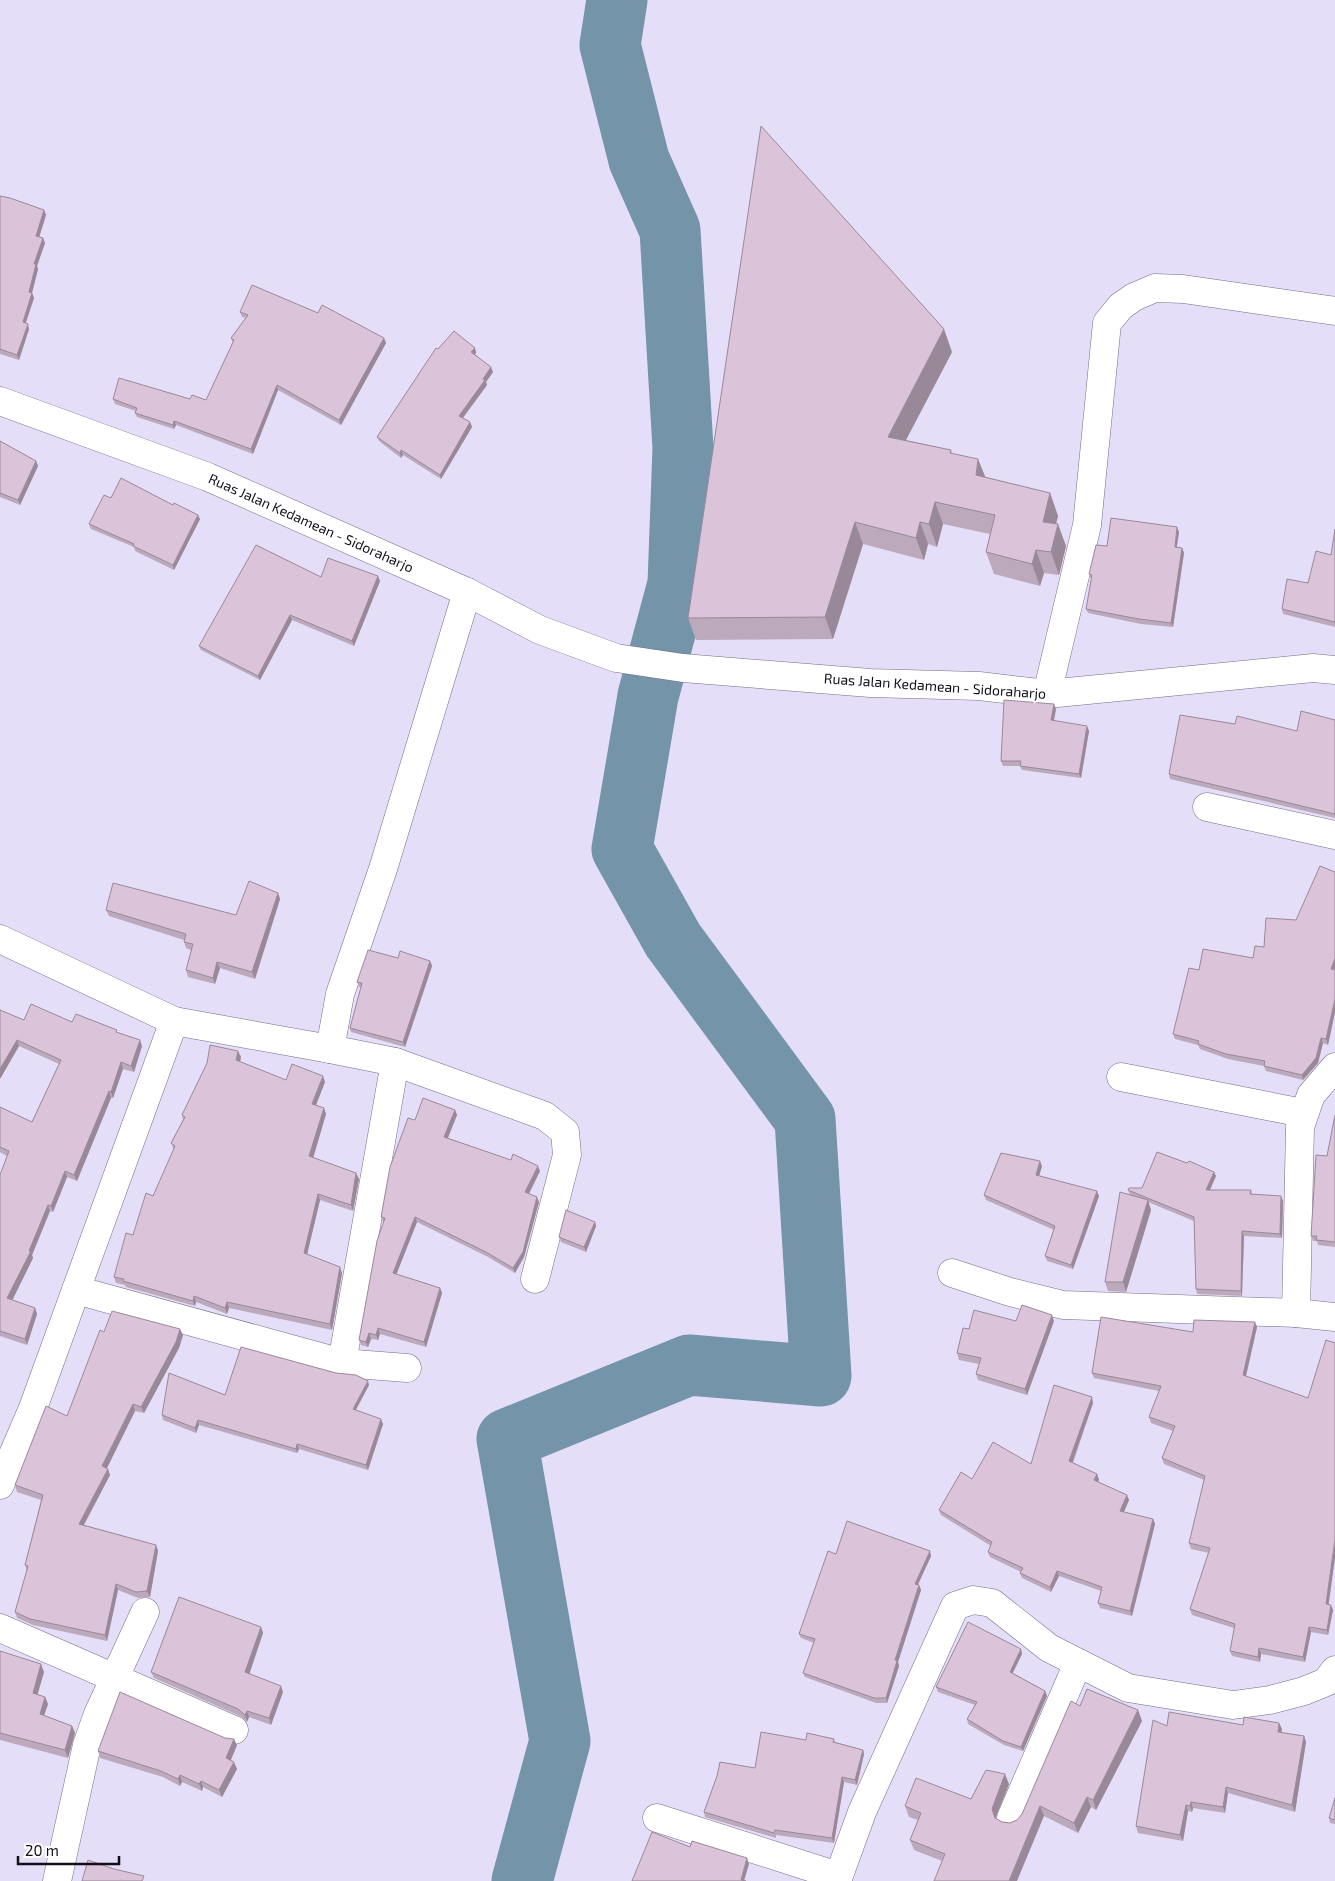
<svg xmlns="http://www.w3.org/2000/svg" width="1335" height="1881" font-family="'Exo 2',sans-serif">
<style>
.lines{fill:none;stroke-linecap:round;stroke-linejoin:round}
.river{stroke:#7394a9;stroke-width:61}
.street-casing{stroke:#746d85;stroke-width:29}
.secondary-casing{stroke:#746d85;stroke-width:29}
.street{stroke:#fff;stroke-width:28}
.secondary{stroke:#fff;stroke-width:28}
.wall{fill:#bca9bb}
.shaded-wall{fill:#998998}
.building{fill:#dbc4d9;stroke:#998998}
.labels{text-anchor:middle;stroke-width:4;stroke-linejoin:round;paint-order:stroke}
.street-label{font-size:14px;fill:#120f18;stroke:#fff}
</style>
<rect width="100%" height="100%" fill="#e5def9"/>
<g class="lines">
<!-- river -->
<path class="river" d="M522,1881l38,-140 -53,-302 182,-74 132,11 -16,-257 -132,-179 -51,-91 26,-153 30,-112 5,-136 -13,-218 -31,-70 -29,-115 7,-45"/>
<defs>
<g id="street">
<path d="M1047,694l40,-169 20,-202 14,-17 13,-9 21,-9 28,1 152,22"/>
<path d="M1207,807l128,28"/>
<path d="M0,939l174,82"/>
<path d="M330,1049l65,13 150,54 20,16 2,23 -32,124"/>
<path d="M1121,1077l182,36"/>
<path d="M952,1273l58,19 53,13 233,8 39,4"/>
<path d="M76,1290l266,73 65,5"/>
<path d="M1296,1313l4,-186 11,-32 24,-28"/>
<path d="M342,1363l53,-301"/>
<path d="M0,1485l33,-77 141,-387 156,28 10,-55 43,-125 84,-277"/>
<path d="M0,1628l234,102"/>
<path d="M657,1818l181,58"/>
<path d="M1011,1818l67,-155"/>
<path d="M57,1881l30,-136 11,-31 47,-102"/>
<path d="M837,1881l25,-69 93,-206 18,-6 19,3 57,45 79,40 105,17 37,-5 34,-9 22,-9 9,-12"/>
</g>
<path id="secondary" d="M0,401l208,76 259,115 73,38 76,28 67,10 187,15 109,3 68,8 266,-26 22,2"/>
</defs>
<!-- street casing -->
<use href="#street" class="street-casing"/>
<!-- secondary casing -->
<use href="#secondary" class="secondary-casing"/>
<!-- street -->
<use href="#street" class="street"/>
<!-- secondary -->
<use href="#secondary" class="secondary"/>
</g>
<!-- wall -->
<g class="wall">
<path d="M0,196l44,14 2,5 -7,22 4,1 2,5 -8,23 1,3 -6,24 2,5 -8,25 3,6 -10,31 -19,-6z"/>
<path d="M240,312l78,1 66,25 2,5 -45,82 -63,-35 -25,64 -77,-29 -2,4 -37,-12 -2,-4 1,-2 -21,-7 -2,-5h77l16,1 27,-57 -2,-5 15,-20 -4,-1z"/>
<path d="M475,348l1,5 -1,1 18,18 -7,10 1,3 -24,33 7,4 2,5 -31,52 -38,-24 -2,3 -22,-17 -2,-4z"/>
<path d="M952,352l-46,88 45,10 1,4 33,23 65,16 8,23 -2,8 10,22 -7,29 -15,-2 -4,13 -46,-12 -8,-22 4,-18 -47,-10 -6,23 -9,-3 -4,16 -61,-16 -30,95 -137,1 -8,-22z"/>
<path d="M0,441l36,20 2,5 -18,39 -20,-8z"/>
<path d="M111,498l62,7 27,14 -26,51 -39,-19 -1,-4 -43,-18 -2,-5z"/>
<path d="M1335,529v98l-52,-13 -1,-5 26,-26 23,-28z"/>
<path d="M1179,532l-2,15 5,1 2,5 -11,74 -32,-3 -53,-11 -2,-4 5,-30 -2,-5 18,-28z"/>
<path d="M321,577l59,4 -26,65 -62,-26 -32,60 -59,-30 -2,-4z"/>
<path d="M1056,709l-2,12 35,10 -8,47 -59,-8 -2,-4h-17l-2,-5z"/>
<path d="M1335,720v98l-165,-39 -1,-5 66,-50 62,7z"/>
<path d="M278,893l2,6 -25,80 -35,-11 -5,16 -27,-7 -2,-7 5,-20 -5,-2 -2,-6v-2l-75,-24 -3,-6 130,5z"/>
<path d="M398,958l32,3 2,5 -27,81 -54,-15 -1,-4 11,-41h-2l-2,-5z"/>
<path d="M1253,958l82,12v42l-7,33 -5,-2 -5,20 -15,17 -37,-9 -2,-5 -36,-7 -28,-10 -2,-4 -23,-6 -2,-5 26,-64z"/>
<path d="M24,1020l48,2 46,11 24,13 -8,26 -11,-3 -10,29h-2l-34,83 -10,-4 -14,35 -3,-1 -18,44 1,3 -21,42 23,8 2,6 -10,31 -27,-9v-161l7,-19 -7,-4v-45l32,15 27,-58 -40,-18 -19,33z"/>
<path d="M241,1057l-1,5 46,18 39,2 -9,23 8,3 2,6 -13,43 46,22 -6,32 -33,-11 -13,54 35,19 -10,57 -103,-22 -2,6 -31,-12 -1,4 -69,-19 -1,-2 -9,-2 -2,-6 19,-42 20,-39 21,-46 -3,-7 12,-23 -1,-5z"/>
<path d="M455,1110l2,5 -9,23 92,33 -11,23 10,8 -15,55 -9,16 -27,-16 -71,-35 -21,52 44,14 2,5 -16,54 -46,-13 -2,6 -7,-1 -3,8 -7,-2 -2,-5 25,-118h-1l-2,-5 34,-97z"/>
<path d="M1335,1115v132l-17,-2 -1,-4h-4l-2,-5z"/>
<path d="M1187,1163l27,9 2,4 -6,14h41l1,4 31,7 -1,37 -38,-2 -2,60 -45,-2 -1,-5 -2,-68 -46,-19 3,8 -25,82 -18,-1 -3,-9 25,-87 -2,-5 14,-2z"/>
<path d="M1042,1166l-3,10 60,20 -26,73 -26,-8 -2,-5 9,-26 -68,-30 -2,-5z"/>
<path d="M595,1222l1,4 -10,26 -25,-10 -2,-5z"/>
<path d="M1016,1321h38l-27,74 -49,-15 -2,-6 3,-10 -20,-4 -2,-7 12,-24z"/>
<path d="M1257,1327l-11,49 82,228 5,6 -5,25 -17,-3 -6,30 -44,-8 -1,8 -28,-6 -2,-5 4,-23 -42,-13 -2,-6 19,-56 -18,-4 -2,-6 15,-63 -40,-16 -2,-6 11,-27 -22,-8 -2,-6 10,-26 -65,-13 -2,-5 101,-41z"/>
<path d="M183,1335l-4,13 -35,65 -9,-2 -28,57 3,7 -26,50 72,20 2,6 -8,46 -12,1 -20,-8 -11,51 -74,-16 -16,-7 -2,-6 12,-41 -2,-6 16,-65 -24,-8 -2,-7 52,-69z"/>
<path d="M369,1385l-13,25 27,14 -15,46 -69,-21 -2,4 -98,-28 -3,8 -33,-13 -1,-5 63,-20z"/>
<path d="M1093,1403l-20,60 24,11 2,6 -1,2 31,18 -5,12 29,7 2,5 -23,92 -32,-8 -2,-5 3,-12 -42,-15 -8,16 -29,-14 -2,-5 1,-1 -31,-15 -2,-5 3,-6 -50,-31 -2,-5 33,-31 59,-15z"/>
<path d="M836,1554l95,2 -13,29h1l2,5 -23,72 1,4 -12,37h-11l-71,-26 -2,-4 11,-30 -13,-5 -2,-4z"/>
<path d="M261,1627l2,6 -14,41 34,18 -12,33 -22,-8 -2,5 -7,-6 -86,-38 -3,-6z"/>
<path d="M1021,1649l1,5 -9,19 32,18 2,5 -24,55 -19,-6 -36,-21 -1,-5 8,-14 -37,-13 -2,-5z"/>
<path d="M0,1651l44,21 -7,22 8,3 3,7 -4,11 28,11 3,7 -7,25 -68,-18z"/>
<path d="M1080,1706l58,4 4,11 -46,89 -5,-3 -13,26 -34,-17 -102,45 -28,-11 -4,-10 8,-20 -9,-3 -4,-11 66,-7 38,-15 -13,34 6,4 8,1 7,-3 5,-6z"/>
<path d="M1243,1725l39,4 -1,4 23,3 2,6 -11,70 -67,-19 -3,20 -32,-5 -1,4 -4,-1 -5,30 -45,-8 -2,-7z"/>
<path d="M834,1739l1,3 28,8 1,4 -7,31 -13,-3 -10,61 -58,-8v3l-71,-21 -1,-5 13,-36 38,-8 51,-28z"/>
<path d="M237,1745l-6,15 6,9 -15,28 -19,-10 -1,4 -20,-9 -2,4 -17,-9 -63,-19 -2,-7z"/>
<path d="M1335,1798v26l-5,-1 -1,-5z"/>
</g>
<!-- shaded-wall -->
<g class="shaded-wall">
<path d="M44,210l2,5 -8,26 -2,-5z"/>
<path d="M43,238l2,5 -8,23 1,3 -6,24 2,5 -10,29 -1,-5 11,-58z"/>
<path d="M28,324l1,5 -10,31 -2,-5z"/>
<path d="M944,329l8,23 -56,107 -8,-22z"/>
<path d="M384,338l2,5 -45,82 -2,-5z"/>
<path d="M475,348l1,5 -3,3 -2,-4z"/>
<path d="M491,367l2,5 -7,10 1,3 -26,35 -2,-4z"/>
<path d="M277,385l1,5 -25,64 -2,-5z"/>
<path d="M174,421l2,4 -2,4 -1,-4z"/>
<path d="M470,422l2,5 -31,52 -1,-4z"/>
<path d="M401,450l2,5 -2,3 -1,-5z"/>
<path d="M978,459l9,22 -11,-6z"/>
<path d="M36,461l2,5 -18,39 -2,-5z"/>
<path d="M1050,493l8,23 -7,28 -8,-22z"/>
<path d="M935,502l8,22 -6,23 -8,-23z"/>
<path d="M198,515l2,4 -26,51 -1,-5z"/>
<path d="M855,522l8,22 -30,95 -8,-22z"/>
<path d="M920,522l8,22 -4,16 -8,-22z"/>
<path d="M1058,524l8,22 -7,29 -8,-23z"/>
<path d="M1177,527l2,5 -3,19 -1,-4z"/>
<path d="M1182,548l2,5 -11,74 -2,-4z"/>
<path d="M1036,550l8,23 -4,13 -8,-22z"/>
<path d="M378,576l2,5 -26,65 -2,-5z"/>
<path d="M290,615l2,5 -32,60 -2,-4z"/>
<path d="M1054,704l2,5 -3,16 -2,-5z"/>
<path d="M1087,726l2,5 -8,47 -2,-4z"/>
<path d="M278,893l2,6 -25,80 -3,-7z"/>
<path d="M1335,958v10l-3,6 -1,-5z"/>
<path d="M430,961l2,5 -27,81 -2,-5z"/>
<path d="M217,962l3,6 -5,16 -2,-6z"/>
<path d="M1335,999v13l-7,33 -2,-6z"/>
<path d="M1321,1038l2,5 -5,20 -15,17 -1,-5z"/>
<path d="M17,1040l2,6 -19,33v-10z"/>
<path d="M140,1040l2,6 -8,26 -3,-6z"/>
<path d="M238,1051l3,6 -2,9 -3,-6z"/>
<path d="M121,1062l2,7 -10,29 -2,-6z"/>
<path d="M323,1076l2,6 -11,28 -2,-6z"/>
<path d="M109,1091l2,7 -34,83 -3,-6z"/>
<path d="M324,1108l2,6 -14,48 -3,-6z"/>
<path d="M455,1110l2,5 -11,27 -2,-5z"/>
<path d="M1040,1161l2,5 -4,14 -2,-5z"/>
<path d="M538,1166l2,5 -13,26 -2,-5z"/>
<path d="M65,1171l2,6 -14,35 -2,-6z"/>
<path d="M1214,1172l2,4 -8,18 -2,-4z"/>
<path d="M356,1173l3,6 -6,32 -2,-6z"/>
<path d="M1097,1191l2,5 -26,73 -2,-4z"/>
<path d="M318,1194l2,6 -14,59 -2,-6z"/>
<path d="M1281,1196l2,5 -1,37 -2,-4z"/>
<path d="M537,1197l2,5 -15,55 -9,16 -2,-5z"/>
<path d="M1148,1200l3,10 -25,82 -3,-10z"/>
<path d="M48,1205l2,6 -18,44 1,3 -23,47 -3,-7 22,-47z"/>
<path d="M415,1217l2,5 -22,56 -2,-5z"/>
<path d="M595,1222l1,4 -10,26 -2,-5z"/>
<path d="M1242,1231l2,5 -2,60 -1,-5z"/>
<path d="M340,1267l2,6 -10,57 -2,-6z"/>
<path d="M440,1288l2,5 -16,54 -2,-5z"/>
<path d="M194,1296l2,6 -1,4 -2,-5z"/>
<path d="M227,1302l2,6 -2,6 -2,-6z"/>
<path d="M35,1308l2,6 -10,31 -2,-6z"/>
<path d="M1052,1315l2,6 -27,74 -2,-6z"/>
<path d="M1255,1322l2,5 -12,53 -2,-5z"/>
<path d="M378,1328l2,6 -2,6 -2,-5z"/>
<path d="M180,1329l3,6 -4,13 -35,65 -3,-6z"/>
<path d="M369,1333l2,6 -3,8 -2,-5z"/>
<path d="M368,1381l1,4 -15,28 -1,-4z"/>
<path d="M1092,1397l1,6 -22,63 -2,-5z"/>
<path d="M133,1404l2,7 -30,61 -3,-6z"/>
<path d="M381,1419l2,5 -15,46 -2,-5z"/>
<path d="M198,1420l1,5 -3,8 -1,-5z"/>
<path d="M297,1444l2,5 -2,4 -1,-4z"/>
<path d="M108,1469l2,6 -29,55 -2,-6z"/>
<path d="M1097,1474l2,6 -3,5 -2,-5z"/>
<path d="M1127,1495l2,5 -7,16 -2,-5z"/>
<path d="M1153,1519l2,5 -23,92 -2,-5z"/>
<path d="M1335,1539v19l-7,51 -2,-5z"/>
<path d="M156,1545l2,6 -8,46 -3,-6z"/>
<path d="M930,1551l1,5 -15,32 -1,-4z"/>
<path d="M1057,1571l2,5 -8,16 -1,-5z"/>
<path d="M116,1584l2,6 -11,51 -2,-6z"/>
<path d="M919,1585l2,5 -23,72 1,4 -12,37 -1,-5 9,-38z"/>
<path d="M1331,1605l2,5 -5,25 -1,-5z"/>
<path d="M261,1627l2,6 -15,45 -3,-6z"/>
<path d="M1309,1627l2,5 -6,30 -2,-5z"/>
<path d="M1259,1648l2,6 -1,8 -2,-5z"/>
<path d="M1021,1649l1,5 -11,22 -1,-4z"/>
<path d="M41,1664l3,8 -8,28 -3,-7z"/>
<path d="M281,1686l2,6 -12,33 -2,-7z"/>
<path d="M1045,1691l2,5 -24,55 -2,-4z"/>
<path d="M45,1697l3,7 -6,17 -2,-7z"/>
<path d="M1138,1710l4,11 -46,89 -3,-10z"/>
<path d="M247,1711l2,6 -2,5 -2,-7z"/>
<path d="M1279,1723l3,6 -2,9 -2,-6z"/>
<path d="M72,1726l3,7 -7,25 -3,-8z"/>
<path d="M1304,1736l2,6 -11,70 -3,-7z"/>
<path d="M234,1739l3,6 -8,19 -3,-6z"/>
<path d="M863,1750l1,4 -7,31 -2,-5z"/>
<path d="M234,1762l3,7 -15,28 -3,-7z"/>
<path d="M1005,1774l4,10 -14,35 -3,-10z"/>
<path d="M180,1775l2,7 -2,4 -2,-7z"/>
<path d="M842,1777l2,5 -10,61 -2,-5z"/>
<path d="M201,1781l2,6 -1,4 -3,-7z"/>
<path d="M1226,1787l2,6 -3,20 -2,-6z"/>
<path d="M1087,1797l4,10 -13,26 -4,-10z"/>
<path d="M1191,1802l2,6 -1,4 -2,-6z"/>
<path d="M1186,1805l2,6 -5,30 -3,-6z"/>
<path d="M1040,1806l4,10 -27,65h-8z"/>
<path d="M747,1858l2,6 -5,17 -3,-1z"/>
</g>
<!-- building -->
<g class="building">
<path d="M761,126l183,203 -56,108 63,13 -1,3 28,6 -2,16 74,18 -7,29 15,2 -7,28 -15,-2 -4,14 -46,-12 9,-37 -60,-13 -6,22 -9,-2 -4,16 -61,-16 -30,95 -137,1z"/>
<path d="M0,196l10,2 34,12 -8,26 7,2 -9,26h2l-7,28 3,1 -9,29 5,2 -11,31 -17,-6z"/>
<path d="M252,285l66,28 4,-8 62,33 -45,82 -62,-35 -26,64 -77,-28 -1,4 -38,-12 2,-5 -24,-9 6,-21 71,21 2,-4 14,5 28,-60 -3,-2 17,-23 -8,-3z"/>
<path d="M454,331l21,17 -4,4 20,15 -8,12 2,1 -26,36 11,6 -30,53 -39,-25 -1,3 -23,-16 59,-89 2,1z"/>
<path d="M0,441l36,20 -18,39 -18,-7z"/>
<path d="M121,478l52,27 1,-2 24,12 -25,50 -40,-19 1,-2 -45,-20 15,-29 7,3z"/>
<path d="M1111,518l66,9 -2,20 7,1 -11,75 -32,-4 -53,-10 6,-34 -3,-1 7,-29 11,1z"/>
<path d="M1335,529v93l-53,-13 5,-30 21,4 8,-32 15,4z"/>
<path d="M256,545l65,32 7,-19 50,18 -26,65 -62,-26 -32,61 -59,-30z"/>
<path d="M1004,700l50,4 -3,16 36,6 -8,48 -59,-8 1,-5h-20z"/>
<path d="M1301,711l34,9v94l-166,-40 11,-59 55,9 2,-8 60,15z"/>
<path d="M1320,866l15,6v86l-4,11 4,1v29l-9,40 -5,-1 -5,20 -14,17 -38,-9 1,-5 -39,-7 -28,-10 1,-3 -26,-7 16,-66 10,2 4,-21 50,9 2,-12 9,1 2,-29 30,2z"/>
<path d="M249,881l29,12 -26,79 -35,-10 -4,16 -27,-8 7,-26 -9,-2 2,-8 -80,-24 7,-27 123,32z"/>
<path d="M368,950l30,8 2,-7 30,10 -27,81 -53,-14 12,-45 -5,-1z"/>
<path d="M31,1004l41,18 4,-8 41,16 -1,2 24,8 -9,26 -10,-4 -10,30 -2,-1 -35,84 -9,-4 -14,35 -3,-1 -19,46h2l-24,47 28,10 -10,31 -25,-8v-156l9,-24 -9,-4v-40l32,15 29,-62 -44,-20 -17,29v-59l24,10z"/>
<path d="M210,1045l28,6 -2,9 50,20 6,-16 31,12 -11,28 12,4 -15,48 47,17 -5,32 -33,-11 -14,59 36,14 -10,57 -103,-22 -2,6 -31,-12 -1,5 -70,-20 1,-2 -10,-2 12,-44 7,2 13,-42 7,3 22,-50 -4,-3 14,-26 -3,-2 25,-52z"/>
<path d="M423,1098l32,12 -11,27 67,23 2,-6 25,12 -13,26 12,5 -14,55 -10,16 -27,-16 -71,-35 -22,56 47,15 -16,54 -46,-14 -2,7 -7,-2 -3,9 -7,-2 18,-99 8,-23 -4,-1 9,-50 18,-49 7,2z"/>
<path d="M1335,1115v127l-19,-2 1,-4h-6l5,-81 11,1z"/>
<path d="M1157,1152l30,11 2,-2 25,11 -8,18h45l-1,4 31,2 -1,38 -38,-3 -1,60 -45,-2 -2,-72 -66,-27 1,-2h13z"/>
<path d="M1001,1153l39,8 -4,14 61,16 -26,74 -26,-9 10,-30 -71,-31z"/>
<path d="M1120,1192l28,8 -25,82h-18z"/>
<path d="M566,1210l29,12 -11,25 -25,-10z"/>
<path d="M1022,1305l30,10 -27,74 -49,-15 5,-16 -24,-5 6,-25 6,1 5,-19 42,11z"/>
<path d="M112,1311l68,18 -4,13 -35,65 -8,-3 -31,62 6,3 -29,55 77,21 -9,46 -11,1 -20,-8 -11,51 -75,-16 -15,-7 13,-46 -3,-1 18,-70 -28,-10 31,-79 21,10 33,-86 4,2z"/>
<path d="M1101,1317l92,15 1,-12 61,2 -12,53 65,23 18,-58 9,3v196l-9,65 5,1 -4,25 -18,-3 -6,30 -44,-9 -1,9 -28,-6 5,-27 -45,-15 20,-61 -21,-5 16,-67 -43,-18 13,-32 -26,-9 12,-31 -69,-13z"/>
<path d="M241,1347l95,26 20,2 12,6 -15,28 28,10 -15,46 -69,-21 -1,5 -98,-29 -3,8 -33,-13 7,-42 56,22z"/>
<path d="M1054,1385l38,12 -23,64 28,13 -3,6 33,15 -7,16 33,8 -23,92 -32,-8 4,-16 -45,-16 -7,16 -30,-14 3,-5 -35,-16 4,-10 -53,-32 22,-38 11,7 21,-37 38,22z"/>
<path d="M847,1521l83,30 -15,33 4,1 -24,75 2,1 -11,37h-12l-71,-25 12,-34 -16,-5 29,-83 8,3z"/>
<path d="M179,1597l82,30 -16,45 36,14 -12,32 -22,-7 -2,4 -7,-6 -87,-37z"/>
<path d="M968,1622l53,27 -11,23 35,19 -24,56 -18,-6 -36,-22 10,-17 -41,-15z"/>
<path d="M0,1651l41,13 -8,29 12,4 -5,17 32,12 -7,24 -65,-17z"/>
<path d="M1087,1689l51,21 -45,90 -6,-3 -13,26 -34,-17 -31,75h-75l11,-27 -35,-14 11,-27 -16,-7 11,-28 55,21 15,-29 19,4 -13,35 3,9 7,4 8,1 7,-3 5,-6 49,-113 9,5z"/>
<path d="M120,1692l105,46 9,1 -8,19 8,4 -15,28 -18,-9 -2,3 -19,-9 -2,4 -17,-8 -63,-20z"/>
<path d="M1169,1712l74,13 1,-8 35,6 -1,9 26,4 -12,69 -66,-18 -3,20 -32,-5 -1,4 -4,-1 -6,30 -44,-9 17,-106 14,6z"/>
<path d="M761,1732l45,8 1,-7 27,6 -1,3 30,8 -8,30 -13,-3 -10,61 -57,-8 -1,3 -70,-21 13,-36 3,-14 35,6z"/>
<path d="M1335,1798v22l-6,-2z"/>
<path d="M652,1832l38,15 2,-6 55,17 -6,22 5,1h-114z"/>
<path d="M88,1860l26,9 30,7 -2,5h-60z"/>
</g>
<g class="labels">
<!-- street labels -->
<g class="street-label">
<text transform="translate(311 523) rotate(24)" y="5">Ruas Jalan Kedamean - Sidoraharjo</text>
<text transform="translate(935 686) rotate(4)" y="5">Ruas Jalan Kedamean - Sidoraharjo</text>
</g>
</g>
<!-- scale -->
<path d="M18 1856v8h101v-8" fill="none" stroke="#120f18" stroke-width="2.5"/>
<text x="25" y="1856" font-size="15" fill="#120f18" stroke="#ffffff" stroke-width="4" paint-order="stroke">20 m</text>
</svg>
